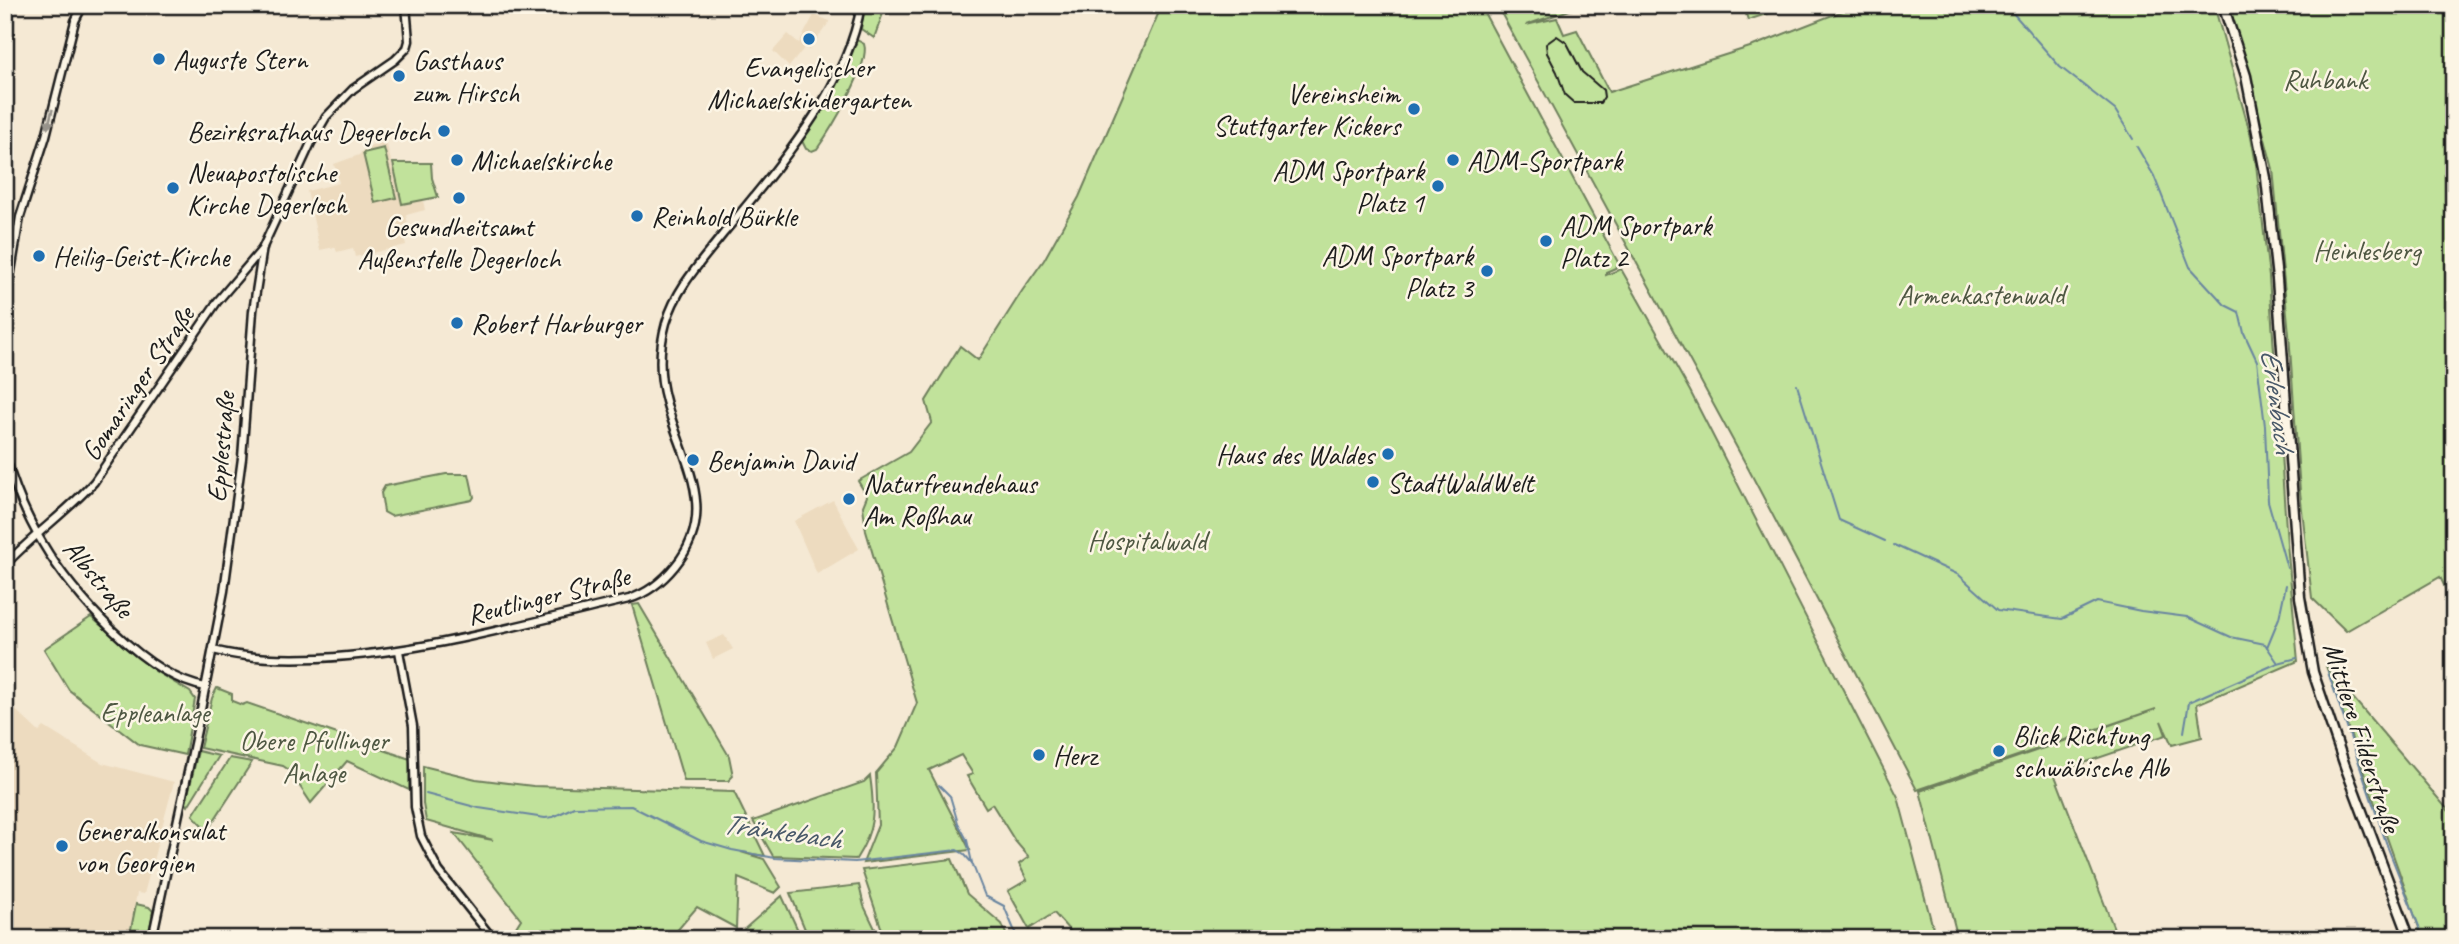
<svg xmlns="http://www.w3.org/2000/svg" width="2459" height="944" font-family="Caveat,sans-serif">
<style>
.built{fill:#eddbbf}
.green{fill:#c1e29b;stroke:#6e7f5c;stroke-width:2}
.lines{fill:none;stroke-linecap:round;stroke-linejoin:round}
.stream{stroke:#6985a0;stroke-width:2}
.minor-casing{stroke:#1c1c1c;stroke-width:11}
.major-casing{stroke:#1c1c1c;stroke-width:13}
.minor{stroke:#fcf5e5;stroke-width:6}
.major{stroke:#fcf5e5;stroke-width:8}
.tram{stroke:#1c1c1c;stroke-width:2}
.oneway{fill:#97938b}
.poi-dot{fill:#1f6fb2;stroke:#fcf5e5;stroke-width:2.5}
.labels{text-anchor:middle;stroke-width:5;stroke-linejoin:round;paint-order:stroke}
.poi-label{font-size:28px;fill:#1c1c1c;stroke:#fcf5e5;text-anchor:start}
.park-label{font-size:28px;fill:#4e5742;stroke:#fcf5e5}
.street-label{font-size:28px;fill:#1c1c1c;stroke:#fcf5e5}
.water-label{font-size:30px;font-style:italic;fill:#495969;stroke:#fcf5e5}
</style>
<rect width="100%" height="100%" fill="#f5e9d4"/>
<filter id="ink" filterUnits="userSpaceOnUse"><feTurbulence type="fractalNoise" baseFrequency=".0143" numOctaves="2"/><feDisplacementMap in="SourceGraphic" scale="14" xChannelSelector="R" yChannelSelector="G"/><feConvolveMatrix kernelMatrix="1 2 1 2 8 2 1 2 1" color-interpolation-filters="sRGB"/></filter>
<g filter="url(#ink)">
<!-- built -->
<g class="built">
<path d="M814,15l16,6 -21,29 -4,-3 -16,20 -16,-16 15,-17 11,9z"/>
<path d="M386,141l16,64 21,-5 2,10 -19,5 3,15 -6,2 3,13 -51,12 -2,-9 -16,4 -2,-5 -15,3 -13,-59 32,-8 -5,-19 25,-9 6,-7z"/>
<path d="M833,500l26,49 -42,25 -23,-53z"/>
<path d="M724,635l9,14 -20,10 -7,-16z"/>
<path d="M5,700l34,32 5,-5 58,36 72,19 -30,112 -7,-1 -9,46h-123z"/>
</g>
<!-- green -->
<g class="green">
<path d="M865,5h21l-12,33 -13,-9z"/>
<path d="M1162,5h318l140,261 -14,6v3l15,-6 69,122 208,406 38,142h-859l-23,-26 -25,16 -21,-38 19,-11 -8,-16 10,-7 -14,-16 -23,-37 -6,4 -19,-32 6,-2 -12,-19 -32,15 41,80 -107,13 15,-38 -2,-52 22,-26 19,-44 -51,-172 -3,-25 4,-10 -9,-15 51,-29 23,-30 -6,-21 34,-55 18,14 44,-69 22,-31 35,-63z"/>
<path d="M1513,5h71l-58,20 31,-7 7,16 13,-4 32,62 144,-46 105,-41h356l37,131 5,28 13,113 18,266 11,118 -101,43 5,33 -30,8 -11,-24 5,14 -112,38 64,166h-160l-38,-148 236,-82 -239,81 -168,-320 -249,-459z"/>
<path d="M1743,5h51l-46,15z"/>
<path d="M2229,5l225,2v599l-14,-29 -94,54 -34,-33 -12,-106 -11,-158 -16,-165z"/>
<path d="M857,40l7,4c7,20 -34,87 -47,105l-5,2 -6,-2 -4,-8 44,-72z"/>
<path d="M384,148l12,50 -21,5 -12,-50z"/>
<path d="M393,163h38l1,15 6,19 -36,7z"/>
<path d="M446,474h23l5,23 -2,3 -81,16 -7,-4 -3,-19 4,-7z"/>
<path d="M639,604l90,152 4,20 -5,5h-44l-52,-176z"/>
<path d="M91,617l64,54 35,21 5,7 -10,56 -45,-10 -71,-55 -25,-41z"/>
<path d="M2326,666l128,151v122h-31z"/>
<path d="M217,688l15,6v7l10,4 5,-2 163,56 -1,31 -62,-29 -36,42 -22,-33 -6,-4 -83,-18 12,-50z"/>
<path d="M198,751l21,5 -31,50 -2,-3z"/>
<path d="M230,758l22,4 -45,69 -14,-16z"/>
<path d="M423,766l53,13 57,7 201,6 31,64 -24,-4 23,7 17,28 -6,6 -37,-15 -2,50 -39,-21 -27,32h-147l-12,-4 10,-16 -67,-86 39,7 -67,-19 -3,-17z"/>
<path d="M870,776c5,34 5,54 -14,83l-83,-3 -20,-35 111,-39z"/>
<path d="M952,859l15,35 35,30 6,15h-123l-23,-69z"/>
<path d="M859,885l5,21 16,33h-71l-19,-46z"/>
<path d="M782,896l20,43h-69z"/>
<path d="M136,904l13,3 4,4 -5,28h-19z"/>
</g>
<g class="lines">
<!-- stream -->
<g class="stream">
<path d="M2006,5l54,62 55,43 18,29"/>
<path d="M2137,147l17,29 36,91 35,38 14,7 5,21 13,28 8,65 3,75 19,67"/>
<path d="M1797,385l42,135 46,21"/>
<path d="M1894,545l65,30 39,35 64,9 35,-17 44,9 46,6 44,20 34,7 13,19 19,-5"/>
<path d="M2267,647l12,-29 7,-33"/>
<path d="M2328,672l60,176 36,91"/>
<path d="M2184,732l5,-30 89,-39"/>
<path d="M939,785l11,11 8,27 9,17 5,23 13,33 19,10 14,33"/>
<path d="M426,794l53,14 66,10 8,-1 21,-10 57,-1 70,35 31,9 43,8 80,4 102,-12 7,4 8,9"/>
</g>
<defs>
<g id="minor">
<path d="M5,308l15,-91 26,-81 29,-115 8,-16"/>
<path d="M5,455c9,31 21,61 38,89 29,50 104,134 163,143"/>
<path d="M5,565c28,-30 62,-53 89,-83l123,-180 46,-54"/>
<path d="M213,650c35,9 71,9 106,8 105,-5 207,-35 310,-59 19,-6 33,-17 46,-33 46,-56 6,-107 -9,-165 -7,-25 -7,-53 0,-78 10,-35 35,-61 57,-89 53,-65 124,-144 138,-229"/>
<path d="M399,651l14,75 2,81 6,29 18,35 54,68"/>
<path d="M152,939l45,-209 27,-139 18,-133 11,-147 10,-64 48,-104 15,-26 27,-28 42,-29 12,-12 2,-7 -3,-36"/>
</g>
<path id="major" d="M2223,5l23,71 20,102 11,101 23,318 13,75 32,94 65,173"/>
</defs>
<!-- minor casing -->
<use href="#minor" class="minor-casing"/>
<!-- major casing -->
<use href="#major" class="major-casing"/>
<!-- minor -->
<use href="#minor" class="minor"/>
<!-- major -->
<use href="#major" class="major"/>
<!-- tram -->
<path class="tram" d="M1557,36l10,7 15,29 21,18 1,7 -4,6h-26l-9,-8 -8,-23 -10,-19 -1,-9z"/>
</g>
<!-- one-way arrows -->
<defs><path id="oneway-solid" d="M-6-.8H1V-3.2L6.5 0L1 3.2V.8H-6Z" transform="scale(1.75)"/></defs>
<use class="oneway" href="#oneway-solid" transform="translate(50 119) rotate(104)"/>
</g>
<!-- markers -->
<g class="poi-dot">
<circle cx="809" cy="39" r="7"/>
<circle cx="159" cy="59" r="7"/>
<circle cx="399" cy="76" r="7"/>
<circle cx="1414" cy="109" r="7"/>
<circle cx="444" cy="131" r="7"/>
<circle cx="457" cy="160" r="7"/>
<circle cx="1453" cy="160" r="7"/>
<circle cx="1438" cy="186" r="7"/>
<circle cx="173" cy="188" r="7"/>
<circle cx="459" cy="198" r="7"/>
<circle cx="637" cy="216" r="7"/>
<circle cx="1546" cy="241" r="7"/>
<circle cx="39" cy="256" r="7"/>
<circle cx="1487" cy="271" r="7"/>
<circle cx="457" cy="323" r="7"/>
<circle cx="1388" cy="454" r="7"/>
<circle cx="693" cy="460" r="7"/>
<circle cx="1373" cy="482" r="7"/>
<circle cx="849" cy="499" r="7"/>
<circle cx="1999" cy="751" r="7"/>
<circle cx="1039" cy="755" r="7"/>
<circle cx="62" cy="846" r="7"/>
</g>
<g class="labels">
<!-- poi labels -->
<g class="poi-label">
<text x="173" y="69">Auguste Stern</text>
<text x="413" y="70">Gasthaus<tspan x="413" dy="32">zum Hirsch</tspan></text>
<text x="809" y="77" text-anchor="middle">Evangelischer<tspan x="809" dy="32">Michaelskindergarten</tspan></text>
<text x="1400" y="103" text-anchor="end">Vereinsheim<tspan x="1400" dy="32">Stuttgarter Kickers</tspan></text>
<text x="430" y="141" text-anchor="end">Bezirksrathaus Degerloch</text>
<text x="471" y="170">Michaelskirche</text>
<text x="1467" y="170">ADM-Sportpark</text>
<text x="1424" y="180" text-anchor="end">ADM Sportpark<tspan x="1424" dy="32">Platz 1</tspan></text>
<text x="187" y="182">Neuapostolische<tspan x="187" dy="32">Kirche Degerloch</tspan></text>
<text x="651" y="226">Reinhold Bürkle</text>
<text x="1560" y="235">ADM Sportpark<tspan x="1560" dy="32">Platz 2</tspan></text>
<text x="459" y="236" text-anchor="middle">Gesundheitsamt<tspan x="459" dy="32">Außenstelle Degerloch</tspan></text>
<text x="1473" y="265" text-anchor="end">ADM Sportpark<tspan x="1473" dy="32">Platz 3</tspan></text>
<text x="53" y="266">Heilig-Geist-Kirche</text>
<text x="471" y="333">Robert Harburger</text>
<text x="1374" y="464" text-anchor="end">Haus des Waldes</text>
<text x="707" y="470">Benjamin David</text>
<text x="1387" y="492">StadtWaldWelt</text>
<text x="863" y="493">Naturfreundehaus<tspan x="863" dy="32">Am Roßhau</tspan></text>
<text x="2013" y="745">Blick Richtung<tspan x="2013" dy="32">schwäbische Alb</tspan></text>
<text x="1053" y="765">Herz</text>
<text x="76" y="840">Generalkonsulat<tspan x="76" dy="32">von Georgien</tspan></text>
</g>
<!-- park labels -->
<g class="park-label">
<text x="2325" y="89">Ruhbank</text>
<text x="2367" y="260">Heinlesberg</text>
<text x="1981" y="304">Armenkastenwald</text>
<text x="1147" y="550">Hospitalwald</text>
<text x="155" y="722">Eppleanlage</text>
<text x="314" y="750">Obere Pfullinger<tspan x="314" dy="32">Anlage</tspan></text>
</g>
<!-- street labels -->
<g class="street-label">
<text transform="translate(137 383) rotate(-56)" y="10">Gomaringer Straße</text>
<text transform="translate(220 447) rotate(-85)" y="10">Epplestraße</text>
<text transform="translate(99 578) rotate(50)" y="10">Albstraße</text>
<text transform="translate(548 595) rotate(-14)" y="10">Reutlinger Straße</text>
<text transform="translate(2363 737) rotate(72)" y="10">Mittlere Filderstraße</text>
</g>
<!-- water labels -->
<g class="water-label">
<text transform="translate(2278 401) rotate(82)" y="10">Erlenbach</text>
<text transform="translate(782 831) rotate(8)" y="10">Tränkebach</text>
</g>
</g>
<!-- margin -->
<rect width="2459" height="944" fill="none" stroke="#fcf5e5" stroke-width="28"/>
<rect x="14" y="14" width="2431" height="916" fill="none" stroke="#1c1c1c" stroke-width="2.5" filter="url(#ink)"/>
</svg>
